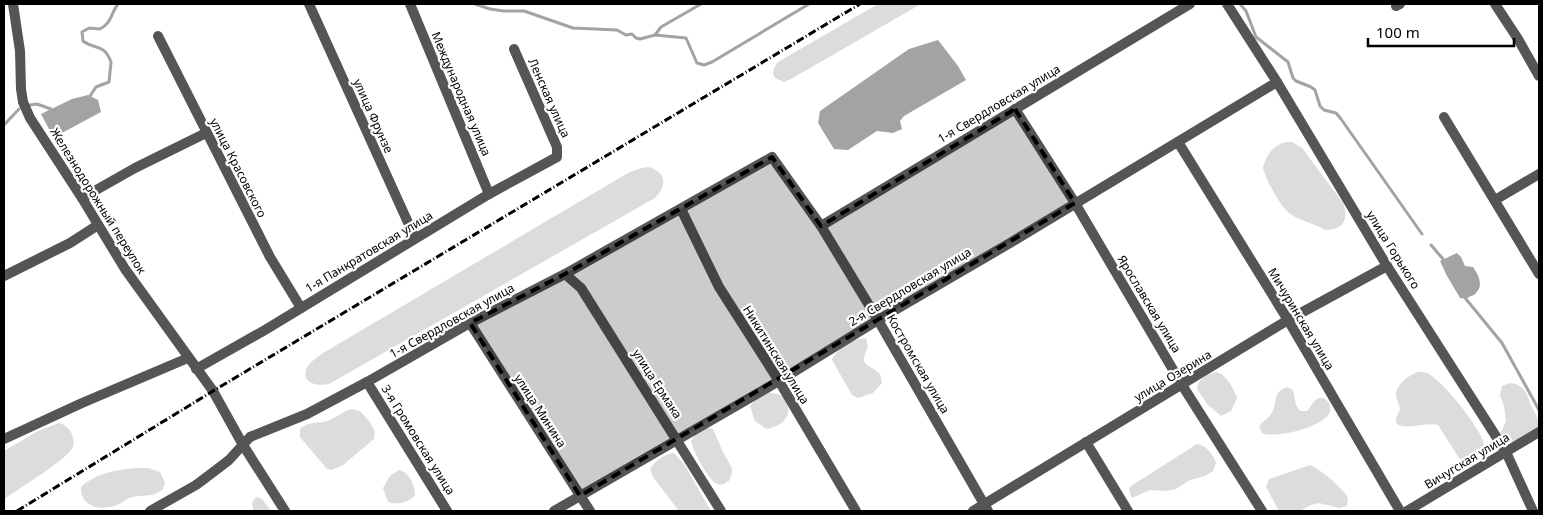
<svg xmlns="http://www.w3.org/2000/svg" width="1543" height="515" font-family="'Noto Sans',sans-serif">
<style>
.green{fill:#dcdcdc}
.water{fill:#a3a3a3}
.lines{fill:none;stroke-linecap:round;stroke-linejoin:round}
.stream{stroke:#a3a3a3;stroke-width:3}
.minor{stroke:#555;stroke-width:10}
.rail{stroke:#000;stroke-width:3;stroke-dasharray:8 2.5 1 2.5;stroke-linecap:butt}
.marked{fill:#000;fill-opacity:0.2;stroke:#000;stroke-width:4;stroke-dasharray:10 6;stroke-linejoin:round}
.labels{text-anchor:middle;stroke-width:4.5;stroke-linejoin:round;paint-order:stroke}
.street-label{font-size:12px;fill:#000;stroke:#fff}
</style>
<rect width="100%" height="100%" fill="#fff"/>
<!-- green -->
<g class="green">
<path d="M878,4h43l-130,75 -7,3 -9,-4c-4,-7 -1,-10 3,-16z"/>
<path d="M1286,142h6l10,6 41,55c6,16 1,27 -18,27 -11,-7 -26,-9 -36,-17 -9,-7 -24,-35 -26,-45 3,-13 10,-23 23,-26z"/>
<path d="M649,167c18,6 18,18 6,31l-326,186c-12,3 -31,-2 -21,-18 3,-5 10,-9 15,-13l305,-180 13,-5z"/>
<path d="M866,338l2,9c-10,21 0,15 12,27l2,9 -9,10 -15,5 -6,-3 -20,-35c4,-11 22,-22 34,-22z"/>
<path d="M1216,372c10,2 18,17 21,26l-6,13 -10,5 -13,-11 -11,-16c0,-9 10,-15 19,-17z"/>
<path d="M1418,372c4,0 7,0 11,2 15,9 51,53 55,70 -4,10 -11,15 -22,17l-3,-3 -21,-33c-12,-3 -34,6 -42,-2v-5l4,-8c0,-5 -4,-10 -4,-16 1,-10 13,-19 22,-22z"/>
<path d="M1510,383c14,1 17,11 21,22 4,9 8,13 8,23l-25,14 -10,-2 -3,-7 5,-12 -2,-15 -4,-11 2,-9z"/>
<path d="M1287,387l6,3 3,15 4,6h7c4,-4 6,-10 10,-12 8,-5 15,6 13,13 -6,15 -54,27 -68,21l-3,-7c4,-5 9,-7 12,-12 7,-10 0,-21 16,-27z"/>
<path d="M767,392l14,3c15,16 5,31 -15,34l-11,-8 -5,-15 12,-13z"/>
<path d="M352,409l8,2 10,11 5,10 -1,7 -31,26 -11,5 -5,-1 -27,-32v-8c8,-8 17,-5 27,-8 9,-3 16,-10 25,-12z"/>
<path d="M59,423c5,1 8,4 12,9 2,5 4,10 2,15 -4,11 -57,44 -69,52v-48l34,-20z"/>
<path d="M709,428l4,1 10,23 9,16v5l-3,8c-4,2 -7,5 -12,3 -9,-4 -24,-33 -26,-43 4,-7 10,-12 18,-13z"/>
<path d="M1197,444c10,2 16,10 19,19l-3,8 -8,5 -15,4 -14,9 -10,2 -16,-1 -18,8 -3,-8 2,-4z"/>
<path d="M674,453l10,11 27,47h-32l-26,-34 -3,-8c6,-9 14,-15 24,-16z"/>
<path d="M1310,465c9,3 34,24 38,33l-1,8 -8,2 -20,-5 -8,2 -11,6h-21l-13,-24 3,-8z"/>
<path d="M136,468h12l12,4 5,11 -2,6c-10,9 -18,5 -30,8 -5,1 -9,4 -14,7 -15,8 -39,4 -38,-17 15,-14 35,-17 55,-19z"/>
<path d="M399,470c10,2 16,15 16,25 -6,8 -18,10 -27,7l-5,-14 7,-12z"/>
<path d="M258,497l5,3 8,11h-17l-2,-7 2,-5z"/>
</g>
<!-- water -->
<g class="water">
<path d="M938,40l20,26 8,14 -62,36 -4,5 2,8 -9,4 -16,-2 -29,19 -14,-1 -16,-26 2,-12 89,-62z"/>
<path d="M88,95l10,5 3,12 -41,22 -9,-1 -10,-19 31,-15z"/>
<path d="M1457,253l4,4 4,9 8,1c5,7 11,18 3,26 -2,3 -7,3 -10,6l-6,-1 -13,-22 -7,-15z"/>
</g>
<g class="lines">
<!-- stream -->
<g class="stream">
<path d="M475,4l15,5 14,2h20l49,17 44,2 9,5 6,-1 4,4 4,1 15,-4 31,3 11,25 7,2 8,-3 97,-58"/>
<path d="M1240,4l6,7 10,26 32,25 5,16 3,3 15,6 4,3 5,16 4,4 12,3 5,6 81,115"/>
<path d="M655,35l6,-8 40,-23"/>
<path d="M90,96l6,-9 13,-5 2,-20c-7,-19 -16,-12 -28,-21l-1,-9 7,-4 11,1c11,-5 11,-16 18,-25"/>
<path d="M30,105l7,-1 14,5"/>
<path d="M4,125l15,-16"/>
<path d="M1431,245l12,14"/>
<path d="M1466,299l36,44 37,67"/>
</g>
<!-- minor -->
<g class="minor">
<path d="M13,4l7,47 1,38 2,13 7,16 52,80 43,71 88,122 30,54 42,66"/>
<path d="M309,4l106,234"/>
<path d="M410,4l79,190"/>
<path d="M1227,4l50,78 110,184 119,186 27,59"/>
<path d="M1495,4l23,35 21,37"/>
<path d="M1396,6l4,-2"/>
<path d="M158,36l112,221 31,51"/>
<path d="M1015,109l60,94 107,182 80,126"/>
<path d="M1444,117l95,157"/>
<path d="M1178,142l110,178 112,191"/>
<path d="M82,198l53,-30 71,-35"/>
<path d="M1495,200l44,-26"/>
<path d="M681,209l38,78 60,94 77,130"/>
<path d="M821,226l369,-222"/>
<path d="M565,274l16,14 140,223"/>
<path d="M4,276l66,-33 28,-18"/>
<path d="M470,323l120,188"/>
<path d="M196,369l69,-39 224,-136 68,-37v-10l-43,-98"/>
<path d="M367,382l80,129"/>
<path d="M4,439l78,-36 106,-45"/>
<path d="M1086,442l42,69"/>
<path d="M150,511l46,-26 20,-15 13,-10 21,-23 57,-23 60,-32 103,-59 95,-49 207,-117 49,69 57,94 110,191"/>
<path d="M554,511l225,-130 99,-61 132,-77 267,-161"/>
<path d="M973,511l315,-191 99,-54"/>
<path d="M1407,511l132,-79"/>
</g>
<!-- rail -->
<path class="rail" d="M17,511l196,-120 647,-387"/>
</g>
<!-- marked area -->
<path class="marked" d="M1015,109l60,94 -495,293 -110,-173 95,-49 207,-117 49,69z"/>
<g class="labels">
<!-- street labels -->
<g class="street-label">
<text transform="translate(461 94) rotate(67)" y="4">Международная улица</text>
<text transform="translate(549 98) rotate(66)" y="4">Ленская улица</text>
<text transform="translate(999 104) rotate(-31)" y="4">1-я Свердловская улица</text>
<text transform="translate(373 116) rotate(66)" y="4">улица Фрунзе</text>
<text transform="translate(238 168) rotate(63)" y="4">улица Красовского</text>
<text transform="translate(98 201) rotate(58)" y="4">Железнодорожный переулок</text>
<text transform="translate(1393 250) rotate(58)" y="4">улица Горького</text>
<text transform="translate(369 252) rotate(-31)" y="4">1-я Панкратовская улица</text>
<text transform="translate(910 287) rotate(-31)" y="4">2-я Свердловская улица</text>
<text transform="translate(1149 304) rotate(59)" y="4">Ярославская улица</text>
<text transform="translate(1301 319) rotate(59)" y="4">Мичуринская улица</text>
<text transform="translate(452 321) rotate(-29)" y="4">1-я Свердловская улица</text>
<text transform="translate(776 355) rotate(58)" y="4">Никитинская улица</text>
<text transform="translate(918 364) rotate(60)" y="4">Костромская улица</text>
<text transform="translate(1173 376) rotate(-31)" y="4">улица Озерина</text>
<text transform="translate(657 384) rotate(57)" y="4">улица Ермака</text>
<text transform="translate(540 411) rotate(57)" y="4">улица Минина</text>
<text transform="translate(418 440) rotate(58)" y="4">3-я Громовская улица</text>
<text transform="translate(1467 461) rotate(-31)" y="4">Вичугская улица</text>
</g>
</g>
<!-- border -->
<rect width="1543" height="515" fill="none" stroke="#000000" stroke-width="10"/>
<!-- scale -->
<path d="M1368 38v8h146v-8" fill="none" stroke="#000000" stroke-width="2.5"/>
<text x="1376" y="38" font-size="15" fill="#000000" stroke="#ffffff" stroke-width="4" paint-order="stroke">100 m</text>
</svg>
